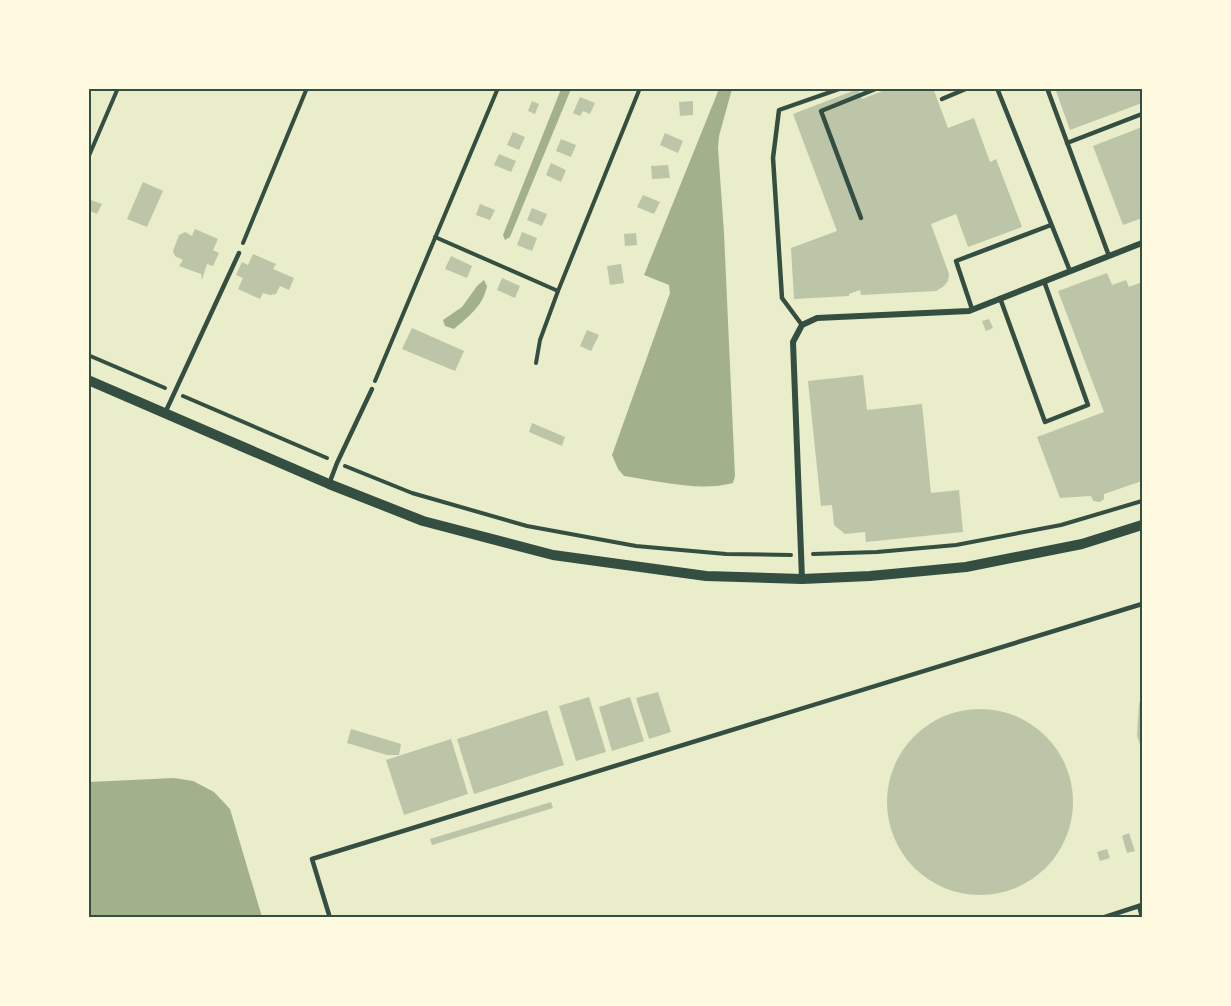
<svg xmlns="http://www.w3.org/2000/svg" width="1231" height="1006" font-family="'Titillium Web',sans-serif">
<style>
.water{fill:#a3b18a}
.building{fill:#bcc5a7}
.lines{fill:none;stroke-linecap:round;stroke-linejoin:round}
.path{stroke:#344e41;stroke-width:4}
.service{stroke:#344e41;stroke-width:4.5}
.minor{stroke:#344e41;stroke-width:6}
.tertiary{stroke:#344e41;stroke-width:10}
.neatline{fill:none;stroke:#344e41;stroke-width:2}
</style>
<rect width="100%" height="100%" fill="#e9edc9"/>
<!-- water -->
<g class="water">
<path d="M561,89h10l-61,148 -5,3 -2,-5z"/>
<path d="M719,89h13l-13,47 -1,12 6,85 11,243 -2,7c-34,9 -74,-2 -109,-7l-6,-7 -6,-14 58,-162 -1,-8 -25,-10z"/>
<path d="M484,280l3,6c-4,20 -18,30 -33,43l-9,-3 -2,-6 19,-13 15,-21z"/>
<path d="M174,778l19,3 21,11 16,17 32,108h-173v-135z"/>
</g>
<!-- building -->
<g class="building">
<path d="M890,88h43l15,40 26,-10 16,44 6,-3 26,68 -54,20 -12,-33 -25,10 18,50 -1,7 -4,5 -8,5 -75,4 -1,-5 -11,4v2l-55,3 -3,-51 46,-17 -44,-117 65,-25 4,10z"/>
<path d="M1055,88h87v15l-72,27z"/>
<path d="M580,97l15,6 -5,11 -7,-3 -3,5 -7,-3z"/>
<path d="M532,101l7,3 -4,10 -7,-3z"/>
<path d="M693,101v14l-13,1 -1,-14z"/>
<path d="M1142,127v91l-19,7 -30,-79z"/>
<path d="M513,132l12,5 -6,13 -12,-5z"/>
<path d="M665,133l18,8 -5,12 -18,-8z"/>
<path d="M561,139l15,6 -5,12 -15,-6z"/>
<path d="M499,154l17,7 -5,11 -17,-7z"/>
<path d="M551,163l15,7 -5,12 -15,-7z"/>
<path d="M668,165l2,13 -18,1 -1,-13z"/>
<path d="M143,182l20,9 -16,36 -20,-8z"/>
<path d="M643,195l17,7 -6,12 -17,-7z"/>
<path d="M88,199l14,5 -5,10 -9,-4z"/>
<path d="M480,204l15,6 -5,10 -14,-5z"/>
<path d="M532,208l15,6 -5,12 -15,-6z"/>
<path d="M195,229l23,10 -5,11 6,3 -6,13 -6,-2 -5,16 -1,-6 -22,-8 4,-6 -8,-4 -2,-5 6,-16 6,-3 7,4z"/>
<path d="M522,232l15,6 -5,13 -15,-6z"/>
<path d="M636,233l1,12 -12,1 -1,-12z"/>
<path d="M253,254l23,10 -3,5 21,9 -5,12 -9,-4 -4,8 -6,1 -7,-2 -3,6 -22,-10 5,-11 -7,-3 6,-13 6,3z"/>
<path d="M451,256l21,10 -5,12 -22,-9z"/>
<path d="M621,264l3,19 -14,2 -3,-19z"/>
<path d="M1107,273l5,12 14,-5 3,7 13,-5v199l-38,13v5l-4,3 -7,-1 -2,-5 -31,2 -23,-61 67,-25 -46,-121z"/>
<path d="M502,278l18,8 -5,12 -18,-8z"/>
<path d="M989,319l4,9 -7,3 -4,-10z"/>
<path d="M412,328l52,23 -9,20 -53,-22z"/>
<path d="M587,330l12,5 -8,16 -11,-5z"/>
<path d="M863,375l4,35 55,-6 9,89 28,-3 4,42 -97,10 -1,-10 -20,2 -11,-9 -2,-20 -11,1 -13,-125z"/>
<path d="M532,423l33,14 -3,9 -33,-14z"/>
<path d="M658,692l13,40 -22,7 -13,-41z"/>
<path d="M1142,696v55l-5,-15 2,-32z"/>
<path d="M589,697l17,55 -30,9 -17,-55z"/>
<path d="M630,697l14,44 -32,10 -13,-44z"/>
<circle cx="980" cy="802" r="93"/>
<path d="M547,710l17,55 -90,29 -17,-55z"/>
<path d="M351,729l50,15 -2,11h-12l-40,-12z"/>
<path d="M451,739l17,55 -64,21 -18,-55z"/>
<path d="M551,802l2,6 -121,37 -2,-6z"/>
<path d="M1129,833l6,18 -8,2 -5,-17z"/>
<path d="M1107,849l3,9 -10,3 -3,-9z"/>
</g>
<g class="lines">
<!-- path -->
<g class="path">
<path d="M88,158l30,-70"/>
<path d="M435,237l123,54 82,-203"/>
<path d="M243,243l64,-155"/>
<path d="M88,355l77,33"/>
<path d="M536,363l4,-23 18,-49"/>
<path d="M375,381l123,-293"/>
<path d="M183,396l144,62"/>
<path d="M345,466l67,27 115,33 109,20 90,8 65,1"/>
<path d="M813,554l64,-2 79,-7 105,-20 81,-24"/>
</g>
<!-- service -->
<g class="service">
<path d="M997,88l73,183"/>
<path d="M1047,88l62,168"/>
<path d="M942,99l26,-11"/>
<path d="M1067,143l75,-29"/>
<path d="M861,218l-40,-107 57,-23"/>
<path d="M1000,298l45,124 43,-17 -44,-124"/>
<path d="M972,309l-16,-48 95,-36"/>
<path d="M802,325l-20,-27 -9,-140 6,-48 63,-22"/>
<path d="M165,413l74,-160"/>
<path d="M329,484l8,-21 35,-74"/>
<path d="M1139,906l3,11"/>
<path d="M330,918l-18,-59 830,-255"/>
<path d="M1102,918l40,-13"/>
</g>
<!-- minor -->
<path class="minor" d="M802,579l-9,-237 9,-17 15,-7 152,-7 173,-68"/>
<!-- tertiary -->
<path class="tertiary" d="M88,380l241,104 94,37 130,34 153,21 96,3 68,-3 96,-9 116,-23 60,-19"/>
</g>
<!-- border -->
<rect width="1231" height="1006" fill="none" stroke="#fefae0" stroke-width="180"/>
<rect x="90" y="90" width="1051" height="826" class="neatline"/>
</svg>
